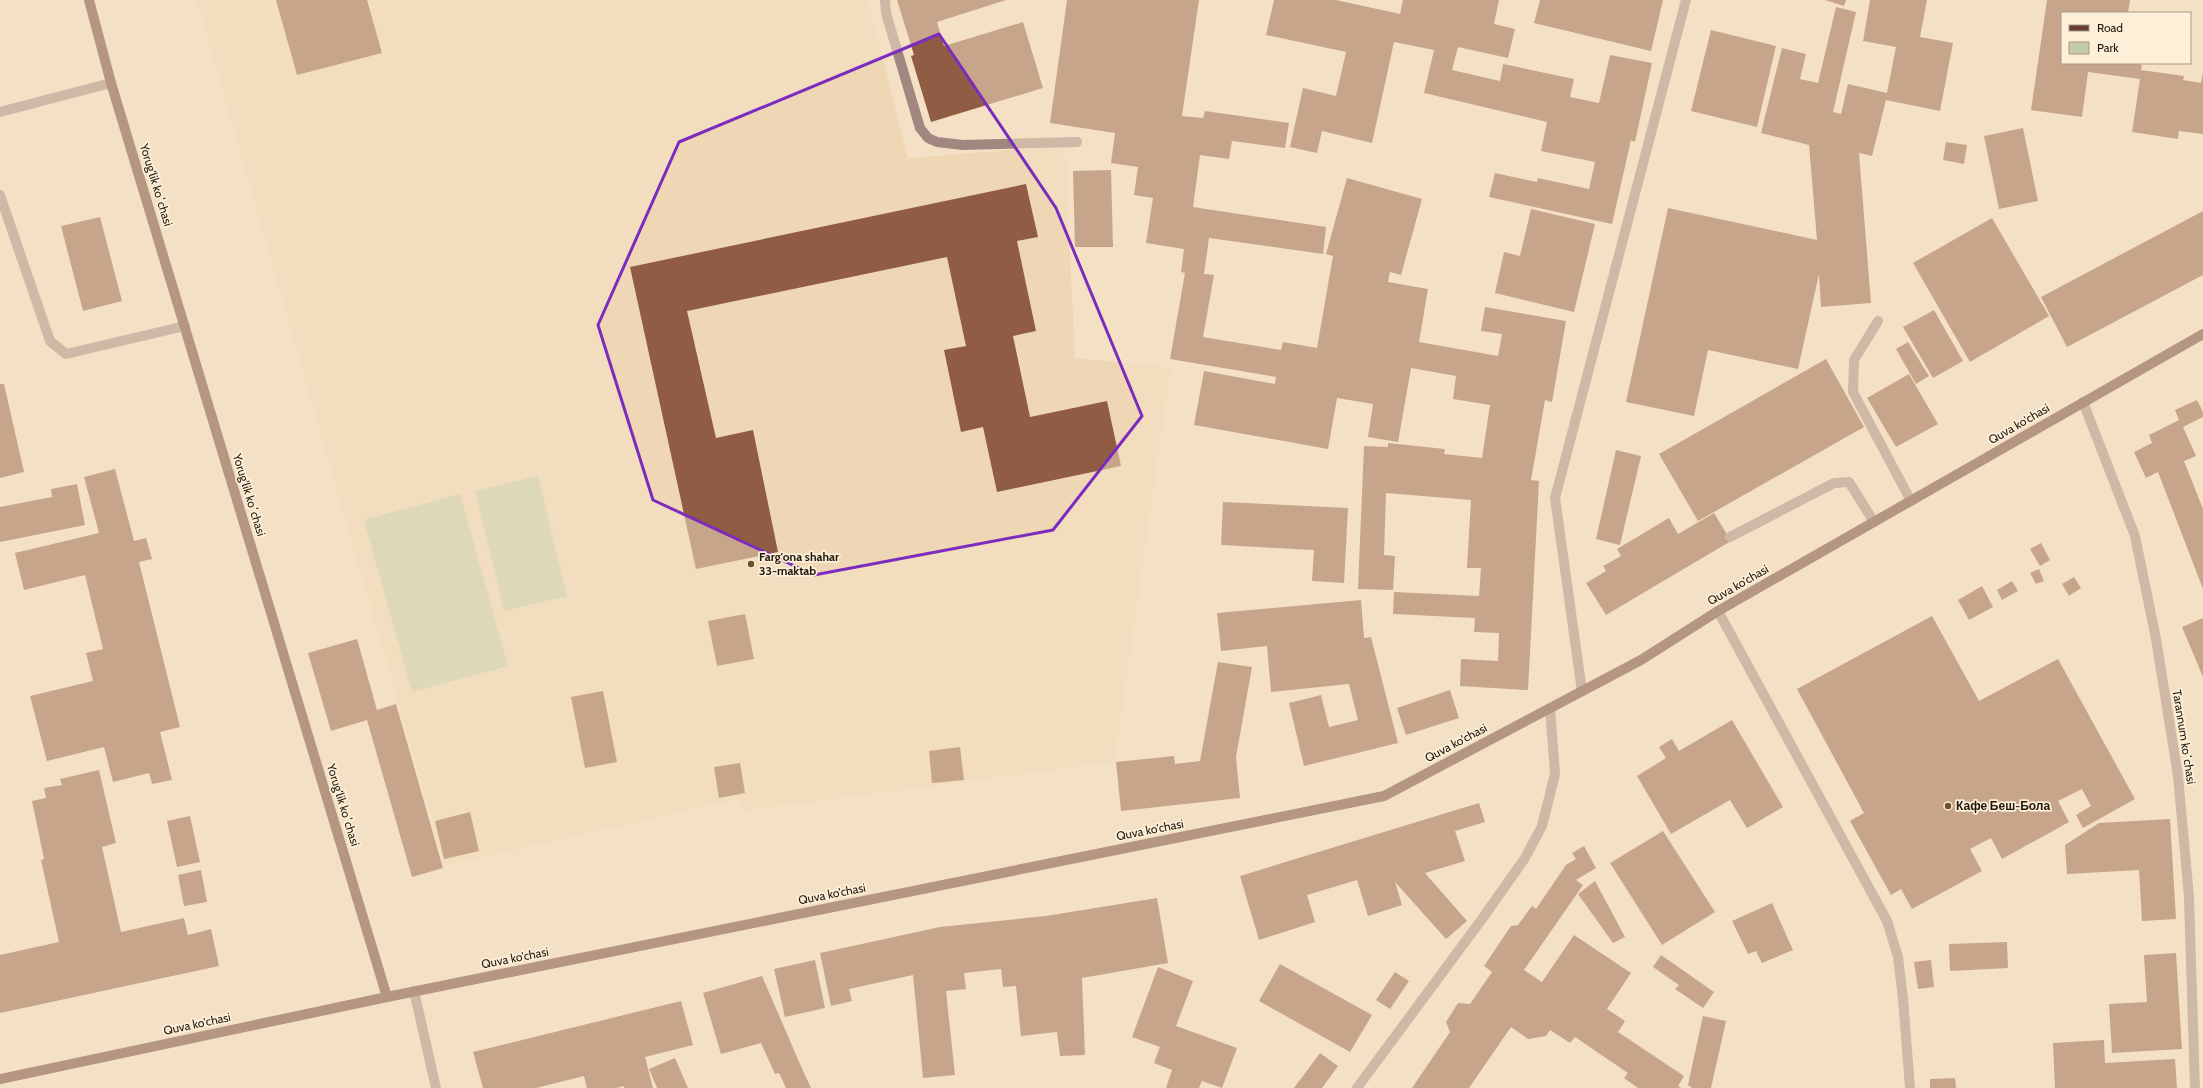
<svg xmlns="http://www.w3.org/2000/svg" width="2203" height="1088" font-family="Cabin,sans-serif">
<rect width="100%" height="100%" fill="#f4e1c5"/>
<path fill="#efd7b5" d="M196,0H868L908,158L1065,146L1075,358L1171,367L1115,762L743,811L738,799L445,866Z"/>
<g fill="#c2cda6">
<path d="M538,476L567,596L504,611L475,491Z"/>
<path d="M460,494L508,666L412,692L364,520Z"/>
</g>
<g fill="#905c44">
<path d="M276,0H367L382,53L297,75Z"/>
<path d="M897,0H1006L937,22L944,46L1023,22L1043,88L931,122L911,56L914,55Z"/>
<path d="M1067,0H1199L1182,116L1203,118L1205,111L1289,123L1285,148L1232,141L1229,159L1200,155L1193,207L1326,227L1323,254L1209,238L1204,274L1214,275L1203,337L1281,350L1283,342L1317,348L1333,256L1326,254L1347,178L1422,199L1401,275L1390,272L1388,282L1428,289L1419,342L1498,356L1502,334L1481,331L1485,307L1566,321L1552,402L1545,400L1531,480L1539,481L1528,690L1460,686L1461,659L1498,661L1499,633L1474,632L1475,618L1393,614L1394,592L1479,596L1481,568H1467L1471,500L1386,493L1384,555L1395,556L1393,590L1358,589L1364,446L1388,447V443L1445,449L1444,454L1482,458L1490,405L1453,399L1456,376L1411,368L1398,442L1368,437L1373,404L1337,398L1328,449L1194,425L1204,371L1275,384L1276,377L1170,359L1185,273L1181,272L1184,249L1146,243L1153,198L1134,195L1138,167L1111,163L1115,133L1050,123Z"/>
<path d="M1274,0H1336L1400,14L1403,0H1499L1494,24L1515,29L1508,58L1458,47L1452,70L1500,81L1503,64L1574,79L1570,97L1599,103L1610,55L1652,63L1635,142L1631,140L1612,224L1489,197L1495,173L1537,182L1538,178L1589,189L1595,162L1541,151L1547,122L1424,93L1434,50L1394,42L1372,143L1322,131L1317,153L1290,147L1303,88L1336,96L1346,52L1266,35Z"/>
<path d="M1540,0H1663L1651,51L1534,23Z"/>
<path d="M1825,0H1846L1844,6Z"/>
<path d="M1870,0H1927L1920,37L1953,43L1940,111L1886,100L1872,156L1859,153L1871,303L1821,307L1819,274L1798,369L1708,350L1694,416L1626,402L1668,208L1817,240L1809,145L1761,133L1782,48L1806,54L1800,79L1818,83L1836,7L1856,12L1833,112L1841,114L1848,84L1887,93L1896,47L1863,41Z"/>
<path d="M2047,0H2130L2128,13H2062V63H2131L2142,65L2141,70L2184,76L2183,80L2201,83L2203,72V134L2179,131L2178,139L2132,132L2140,79L2088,72L2082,117L2031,110Z"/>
<path d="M1711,30L1776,46L1757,127L1691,111Z"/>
<path d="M2023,128L2038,201L1999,209L1984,136Z"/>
<path d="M1946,142L1967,145L1964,164L1943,160Z"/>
<path d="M1111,170L1113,247H1075L1073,171Z"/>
<path d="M1026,184L1038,237L1017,241L1036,331L1013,336L1030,417L1107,401L1121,466L997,492L983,427L961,432L944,350L966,346L947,257L687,311L716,438L753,430L778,552L696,569L630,267Z"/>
<path d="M1531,209L1595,224L1574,312L1495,293L1504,252L1520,256Z"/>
<path d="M2203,211V275L2067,347L2041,297Z"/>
<path d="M100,217L122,301L83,311L61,226Z"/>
<path d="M1992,218L2049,316L1970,362L1913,263Z"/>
<path d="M1934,310L1963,361L1933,378L1903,327Z"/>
<path d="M1908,342L1929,376L1916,384L1896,349Z"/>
<path d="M1826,359L1864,427L1698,521L1659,454Z"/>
<path d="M1909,374L1938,424L1896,447L1867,398Z"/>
<path d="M0,384H4L24,472L0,478Z"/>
<path d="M2197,400L2203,412V417L2183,427L2196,456L2184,461L2203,509V589L2158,472L2146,478L2134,452L2152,443L2149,435L2179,420L2175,410Z"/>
<path d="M1616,450L1641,456L1620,545L1596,539Z"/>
<path d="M115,469L134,541L146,538L152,559L139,562L180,727L160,732L172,780L152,784L149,773L113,782L104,747L47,761L30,696L93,681L86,653L103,649L85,575L24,590L15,553L99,533L84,477Z"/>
<path d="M77,484L85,525L0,542V507L52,497L51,489Z"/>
<path d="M1223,502L1348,508L1344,583L1312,581L1314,550L1221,545Z"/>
<path d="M1714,513L1731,541L1606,615L1586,583L1606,571L1603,566L1621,556L1617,549L1669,518L1678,534Z"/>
<path d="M2041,543L2050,560L2040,566L2030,549Z"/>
<path d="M2039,569L2044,581L2036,584L2030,573Z"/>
<path d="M2074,577L2081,588L2069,596L2062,584Z"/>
<path d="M2012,581L2018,591L2002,600L1997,590Z"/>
<path d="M1982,586L1993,607L1969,620L1958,600Z"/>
<path d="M1361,600L1364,638L1371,637L1398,743L1304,766L1289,703L1321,695L1329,727L1358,720L1349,684L1271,692L1267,646L1221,651L1217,613Z"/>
<path d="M745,614L754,659L717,666L708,621Z"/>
<path d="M1932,616L1979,701L2058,659L2135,799L2083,828L2076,815L2091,806L2082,789L2058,801L2069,822L2002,859L1991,838L1970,849L1982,871L1912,909L1901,889L1891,895L1850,821L1864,813L1797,689Z"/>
<path d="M2203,618V677L2182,627Z"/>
<path d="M357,639L377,710L396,704L443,868L412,877L367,720L331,731L308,653Z"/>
<path d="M1218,662L1252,667L1236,757L1240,798L1121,811L1116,762L1174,756L1175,764L1200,761Z"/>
<path d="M1450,690L1459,718L1406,735L1397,708Z"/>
<path d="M603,691L617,762L585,768L571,697Z"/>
<path d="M1732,720L1783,807L1747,828L1730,800L1671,834L1637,776L1666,758L1659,747L1672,739L1679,751Z"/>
<path d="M960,747L964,780L932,783L929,751Z"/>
<path d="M740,763L745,793L719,798L714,767Z"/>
<path d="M99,770L116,843L102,847L121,932L184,918L188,935L211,929L219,966L0,1013V955L59,942L41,860L44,859L32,801L46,798L44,788L62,785L60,779Z"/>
<path d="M1479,803L1485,822L1455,831L1465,861L1425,873L1467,921L1446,939L1395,882L1402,905L1368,916L1357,880L1307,895L1315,922L1259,940L1240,876Z"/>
<path d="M470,812L479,851L444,859L435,821Z"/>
<path d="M190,816L200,862L177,867L167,821Z"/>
<path d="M2170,819L2176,919L2142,921L2139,870L2067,874L2065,845L2099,823Z"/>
<path d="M1663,831L1715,912L1662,945L1610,863Z"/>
<path d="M1584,846L1596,868L1576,880L1583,885L1524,970L1542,982L1574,935L1631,973L1607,1009L1625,1021L1618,1032L1684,1076L1678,1086L1681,1088H1638L1624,1078L1628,1073L1575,1037L1570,1043L1550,1030L1546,1036L1528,1039L1511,1027L1469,1088H1412L1450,1032L1446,1022L1458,1003L1470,1004L1492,972L1484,966L1511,926L1518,925L1532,906L1536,909L1566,865L1576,859L1572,853Z"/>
<path d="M201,870L207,902L184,906L178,875Z"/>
<path d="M1595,881L1625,937L1613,943L1578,894Z"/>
<path d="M1157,898L1168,963L1082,978L1085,1055L1060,1056L1057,1032L1021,1036L1016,986L1003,987L1001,969L964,973L966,989L946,991L955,1075L923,1078L913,975L849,989L852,1001L831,1006L820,953L940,927L1046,916Z"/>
<path d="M1772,903L1793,950L1762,963L1756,951L1748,954L1732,921Z"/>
<path d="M2007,942L2008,968L1950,971L1949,944Z"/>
<path d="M2176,953L2182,1049L2112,1053L2109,1004L2147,1002L2144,955Z"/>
<path d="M1661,955L1714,992L1703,1008L1675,989L1679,985L1653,967Z"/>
<path d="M815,960L825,1008L785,1017L774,969Z"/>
<path d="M1931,960L1934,987L1918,989L1914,962Z"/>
<path d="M1280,964L1372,1015L1350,1052L1259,1001Z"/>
<path d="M1158,967L1193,981L1176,1026L1237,1048L1222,1088L1202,1081L1199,1088H1166L1172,1070L1154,1063L1160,1047L1132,1037Z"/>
<path d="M1395,972L1409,981L1390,1009L1376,1000Z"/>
<path d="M762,976L800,1064L811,1088H786L779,1073L775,1074L761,1043L721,1054L703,993Z"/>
<path d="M681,1001L693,1045L645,1057L653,1088H624V1086L616,1088H587L584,1076L536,1088H483L473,1052Z"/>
<path d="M1703,1016L1726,1021L1711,1088H1692L1688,1085Z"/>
<path d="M2104,1040L2105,1063L2175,1059L2177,1088H2055L2053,1043Z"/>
<path d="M1320,1053L1338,1066L1322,1088H1294Z"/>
<path d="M675,1058L688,1088H657L649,1069Z"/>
<path d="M1955,1078L1956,1088H1930V1079Z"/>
</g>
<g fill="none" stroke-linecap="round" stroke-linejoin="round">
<g stroke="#a28781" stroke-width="10">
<path d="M885,0L886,13L920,128L928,138L937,142L963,145L1077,142"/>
<path d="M0,112L111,83"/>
<path d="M0,195L50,341L66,354L185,326"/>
<path d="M1878,321L1854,360L1853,392L1911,501"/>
<path d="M2083,402L2135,536L2156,639L2178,776L2189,897L2195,1088"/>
<path d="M1730,537L1834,483L1849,482L1874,522"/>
<path d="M1718,611L1887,921L1898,957L1903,999L1910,1088"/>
<path d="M1582,691L1555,498L1686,0"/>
<path d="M414,991L436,1088"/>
<path d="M1357,1088L1482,919L1525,858L1542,826L1555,774L1550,708"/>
</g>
<g stroke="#683b33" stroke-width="10">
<path d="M89,0L111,83L387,997"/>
<path d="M0,1079L387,997L1384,796L1641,660L1718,611L2203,334"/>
</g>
</g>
<path d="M0 0H2203V1088H0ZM939,34L1056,208L1142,416L1053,530L814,575L653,500L598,325L679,142Z" fill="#f4e1c5" fill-opacity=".55" fill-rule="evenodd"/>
<path fill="none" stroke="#7b2cbf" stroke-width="3" stroke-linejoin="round" d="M939,34L1056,208L1142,416L1053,530L814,575L653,500L598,325L679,142Z"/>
<g fill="#6d5124" stroke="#feefd8" stroke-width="1.5">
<circle cx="751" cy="564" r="4"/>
<circle cx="1948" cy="806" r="4"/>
</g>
<g text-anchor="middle" stroke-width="3.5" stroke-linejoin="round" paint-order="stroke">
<g font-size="12" fill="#1f180e" stroke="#feefd8">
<text transform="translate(156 185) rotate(73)" y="4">Yorug'lik koʻchasi</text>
<text transform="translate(2019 424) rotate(-30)" y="4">Quva ko'chasi</text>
<text transform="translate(249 495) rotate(73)" y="4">Yorug'lik koʻchasi</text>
<text transform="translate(1738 585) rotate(-30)" y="4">Quva ko'chasi</text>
<text transform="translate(2184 737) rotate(81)" y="4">Tarannum koʻchasi</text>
<text transform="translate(1456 743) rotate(-28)" y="4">Quva ko'chasi</text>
<text transform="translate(343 805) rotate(73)" y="4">Yorug'lik koʻchasi</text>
<text transform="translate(1150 830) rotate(-11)" y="4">Quva ko'chasi</text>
<text transform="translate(832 894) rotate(-11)" y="4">Quva ko'chasi</text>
<text transform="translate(515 958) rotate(-11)" y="4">Quva ko'chasi</text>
<text transform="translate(197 1024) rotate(-12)" y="4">Quva ko'chasi</text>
</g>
<g font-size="12" font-weight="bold" fill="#1f180e" stroke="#feefd8" text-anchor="start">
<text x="759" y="561">Farg'ona shahar<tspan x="759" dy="14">33-maktab</tspan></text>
<text x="1956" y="810">Кафе Беш-Бола</text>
</g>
</g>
<rect x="2061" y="12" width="130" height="52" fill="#feefd8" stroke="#a59987"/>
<rect x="2069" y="25" width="20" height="6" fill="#683b33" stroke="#a59987"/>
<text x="2097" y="32" font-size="12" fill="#1f180e">Road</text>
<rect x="2069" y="42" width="20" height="12" fill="#c2cda6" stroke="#a59987"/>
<text x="2097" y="52" font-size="12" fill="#1f180e">Park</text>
</svg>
